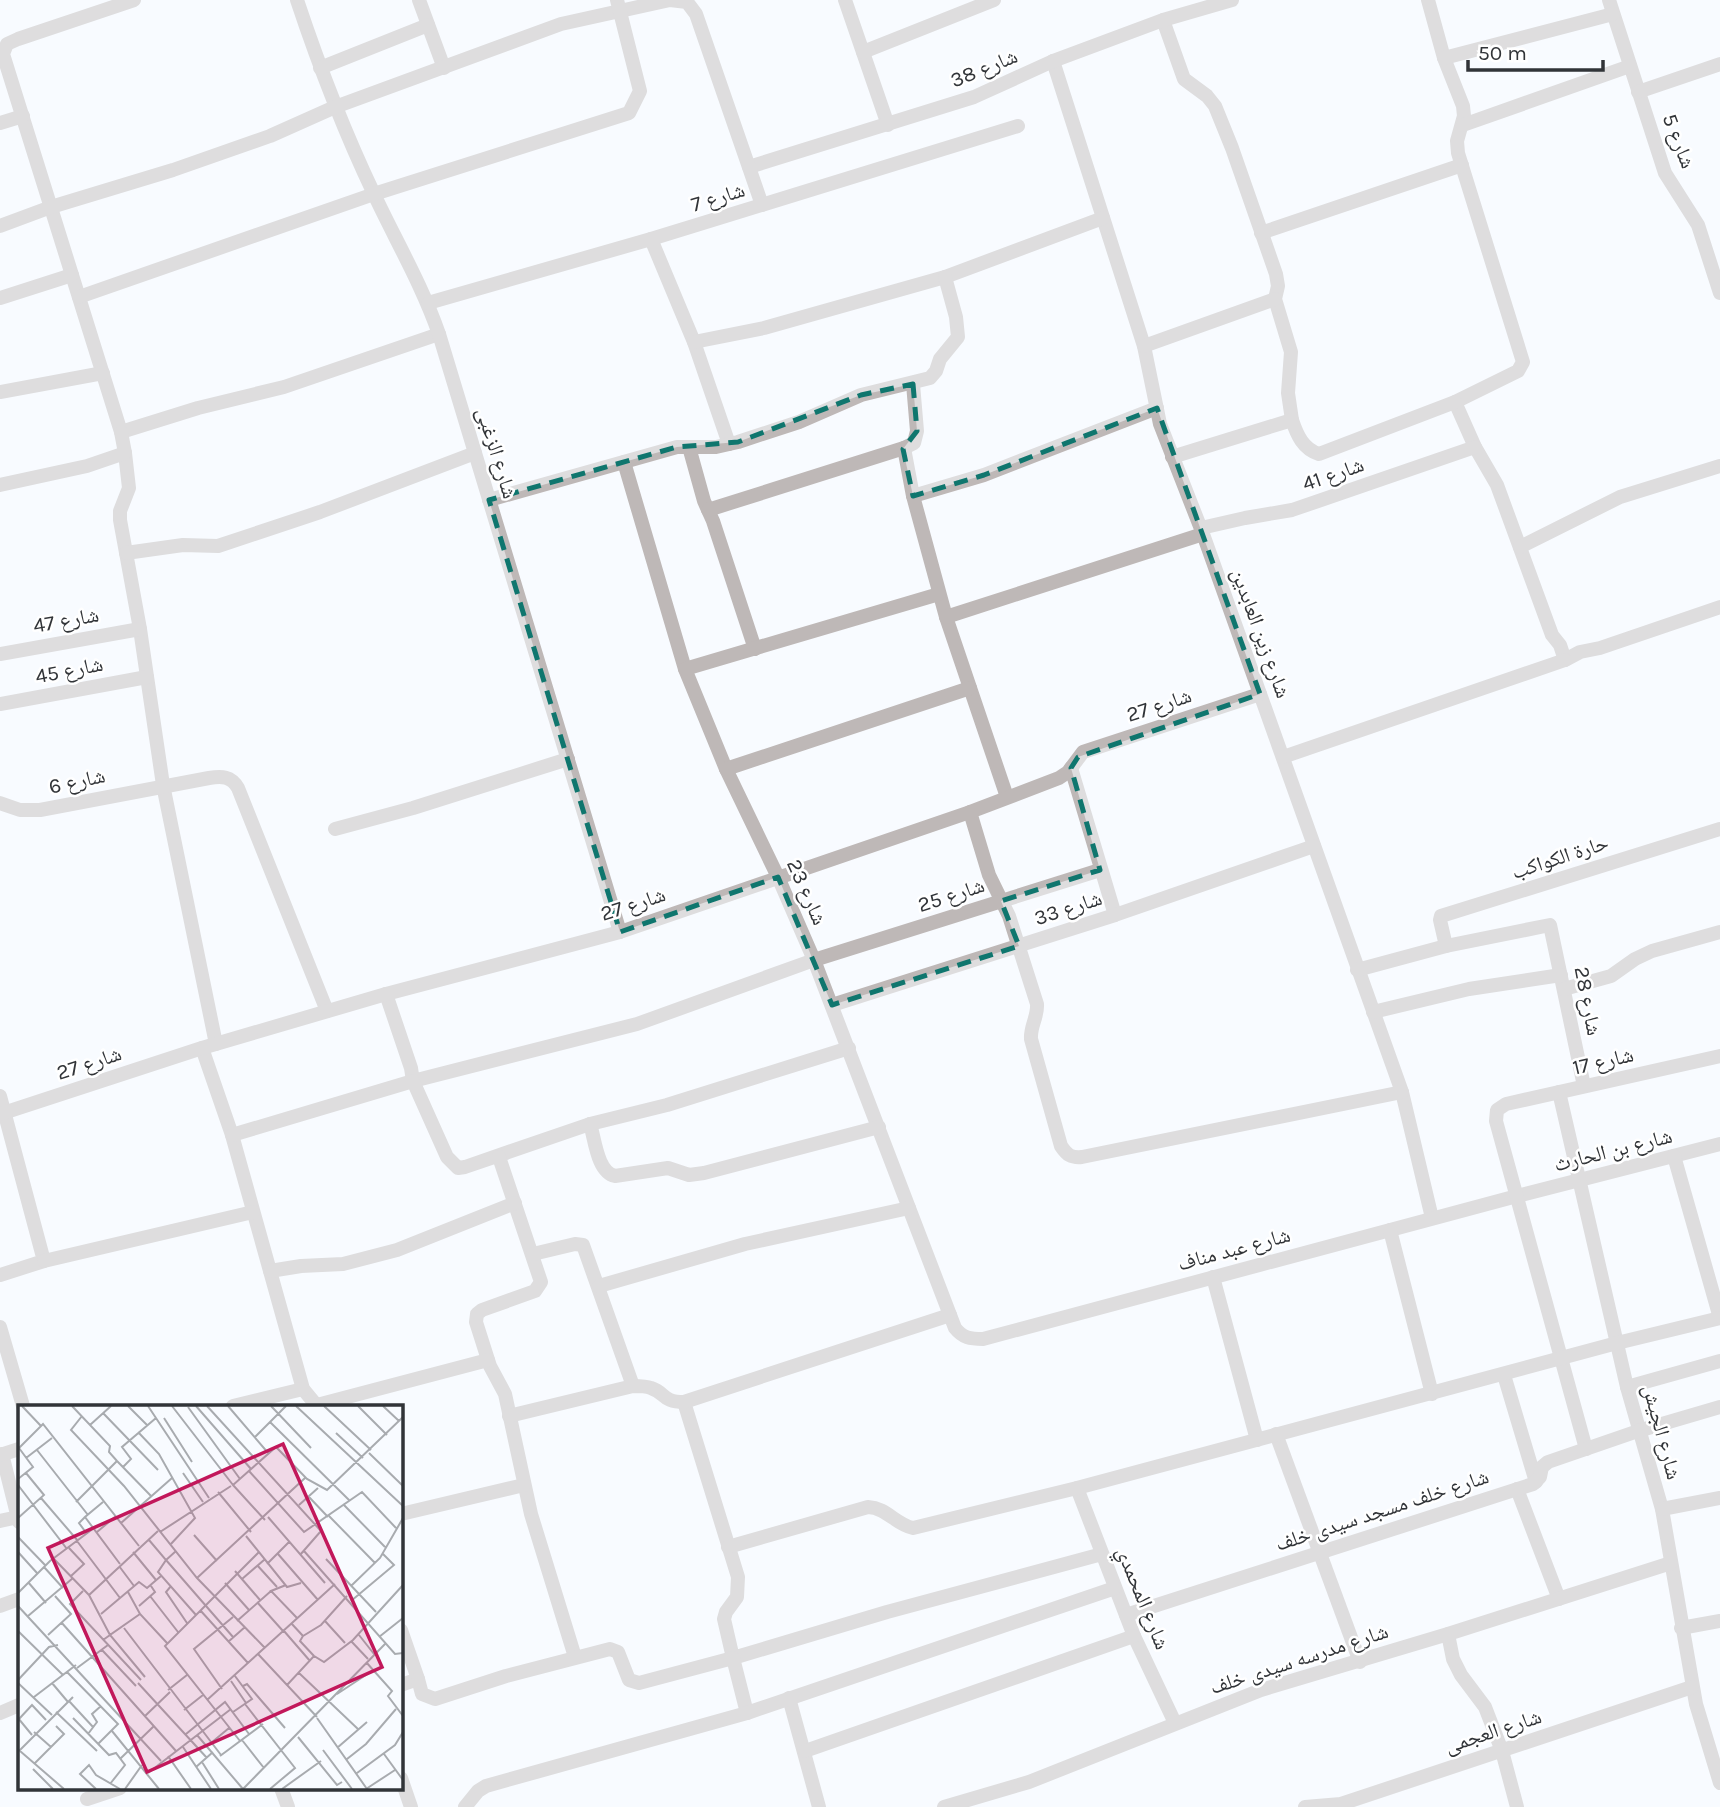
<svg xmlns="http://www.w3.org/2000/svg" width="1720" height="1807" font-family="Karla,'Noto Naskh Arabic',sans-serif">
<rect width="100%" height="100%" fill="#f8fbff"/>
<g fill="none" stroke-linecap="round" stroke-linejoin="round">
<g stroke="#beb8b7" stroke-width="14">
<path d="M134,0L18,39L7,44L3,54L121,432L198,408L284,387L439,334"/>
<path d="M297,0C319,66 344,131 374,194C396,241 422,285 439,334L620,932"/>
<path d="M419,0L444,68"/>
<path d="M845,0L888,125"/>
<path d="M1428,0L1444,58L1463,106L1464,116L1457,141L1458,153L1523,362L1518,371L1455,402L1475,447L1497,485L1552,635L1560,645L1565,660L1580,652L1600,648L1720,607"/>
<path d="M1609,0L1665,173L1698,225L1720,293"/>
<path d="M1163,20L1184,79L1207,96L1215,106L1232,148L1276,274L1278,286L1275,299L1291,352L1288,393L1292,420"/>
<path d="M863,52L994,0"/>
<path d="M1444,58L1613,14"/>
<path d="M1053,61L1144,346L1160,424L1203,534L1402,1092L1432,1218"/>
<path d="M320,68L428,25"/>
<path d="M1638,92L1720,64"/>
<path d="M0,123L23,116"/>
<path d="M1463,125L1630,66"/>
<path d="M749,167L974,97L1053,61L1163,20L1232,0"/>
<path d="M0,226L51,207L173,170L270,136L335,107L561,24L670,0L687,2L696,14L762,205"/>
<path d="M1261,233L1462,165"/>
<path d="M651,239L694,342L729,444"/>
<path d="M79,297L374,194L629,113L640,91L617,0"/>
<path d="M0,298L72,275"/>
<path d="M428,303L651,239L1018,126"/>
<path d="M694,342L764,328L945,277L1103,218"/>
<path d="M1144,346L1275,299"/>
<path d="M913,384L917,431L914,443L904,448L913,496L984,475L1157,408"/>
<path d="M0,392L103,373"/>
<path d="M689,447L704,501L713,521L755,649"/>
<path d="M125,453L129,488L120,511V520L140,629L163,785L216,1044"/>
<path d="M1172,457L1292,420C1297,435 1303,449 1319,454L1455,402"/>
<path d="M624,462L685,669L726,769L778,877L814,960L955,1328C963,1338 970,1339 983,1339L1517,1196L1720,1144"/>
<path d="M0,485L87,466L125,453L121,432"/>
<path d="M913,496L946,617L1007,797"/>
<path d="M489,500L677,447H716L738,442L799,422L861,395L930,378L936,371L940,359L958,337L956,317L945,277"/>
<path d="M708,510L904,448"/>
<path d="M1201,528L1245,518L1292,510L1475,447"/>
<path d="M1520,547L1620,497L1720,466"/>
<path d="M126,553L183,545L218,546L320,512L475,453"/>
<path d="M946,617L1203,534"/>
<path d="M0,654L140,629"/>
<path d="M685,669L939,594"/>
<path d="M0,704L147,677"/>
<path d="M1283,757L1565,660"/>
<path d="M1071,768L1115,915"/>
<path d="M726,769L970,688"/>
<path d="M0,803L20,810H40L209,778C222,776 231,776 238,788L327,1011"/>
<path d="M970,812L989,875L1009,916L1037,1004C1038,1017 1030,1026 1031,1039L1061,1146C1067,1155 1071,1158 1082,1157L1402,1092"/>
<path d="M335,829L413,808L568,759"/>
<path d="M1446,946L1440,920L1441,916L1720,829"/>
<path d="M1357,970L1446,946L1550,925L1584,1086"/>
<path d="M1564,989L1611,976L1635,959L1652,951L1720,932"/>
<path d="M386,994L411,1068L413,1081L637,1024L814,960L1100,870"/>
<path d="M832,1005L1115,915L1314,846"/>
<path d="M1373,1012L1469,989L1561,975"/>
<path d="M202,1048L232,1135L303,1389L317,1406"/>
<path d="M1559,1092L1627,1387L1662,1509L1696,1704L1720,1783"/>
<path d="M0,1096L44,1261L0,1275"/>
<path d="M0,1114L202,1048L386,994L620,932L970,812L1059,778L1068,772L1083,752L1260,694"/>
<path d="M590,1124C595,1139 597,1172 615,1176L668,1168L689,1175L704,1173L879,1127"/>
<path d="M232,1135L413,1081L447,1157L458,1168L465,1167L590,1124L667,1105L849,1048"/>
<path d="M1674,1156L1720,1318"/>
<path d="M499,1157L541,1282L535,1291L482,1310L477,1314L476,1322L490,1366L505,1394L531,1514L575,1657"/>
<path d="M1390,1230L1432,1394"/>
<path d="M533,1254L575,1244L583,1245L633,1386"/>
<path d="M44,1261L253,1212"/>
<path d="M270,1271L301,1266L343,1264L397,1250L515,1203"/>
<path d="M1213,1277L1257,1440"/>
<path d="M599,1286L745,1244L909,1208"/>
<path d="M0,1327L23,1406"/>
<path d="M1504,1375L1536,1482"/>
<path d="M1627,1387L1720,1361"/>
<path d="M684,1402L738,1577L737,1597L726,1612L724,1619L733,1658L887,1612L1102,1554"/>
<path d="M317,1405L488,1360"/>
<path d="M233,1406L303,1389"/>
<path d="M509,1416L633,1386C639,1386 646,1386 651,1388C666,1393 662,1402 684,1402L950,1315"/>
<path d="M1276,1434L1360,1662"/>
<path d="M1586,1449L1496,1121L1497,1110L1506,1104L1720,1056"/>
<path d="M2,1454L19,1522"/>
<path d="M0,1455L19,1449"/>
<path d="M1077,1488L1134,1636L1175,1723"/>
<path d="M1517,1489L1559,1599"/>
<path d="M1662,1509L1720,1498"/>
<path d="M401,1514L524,1485"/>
<path d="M0,1521L18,1517"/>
<path d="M728,1547L868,1507C887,1508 895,1524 913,1528L1077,1488L1617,1343L1720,1318"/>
<path d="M0,1606L19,1599"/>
<path d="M1126,1615L1533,1484L1540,1477L1542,1467L1548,1462L1638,1431L1720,1407"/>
<path d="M1681,1628L1720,1621"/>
<path d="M401,1630L418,1679L401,1685"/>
<path d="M1448,1634L1453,1659L1461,1675L1485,1707L1502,1751L1517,1807"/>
<path d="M418,1679L422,1694L435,1699L506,1676L610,1649L618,1652L629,1680L639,1683L733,1658L747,1713"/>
<path d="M789,1698L819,1807"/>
<path d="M0,1713L19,1705"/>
<path d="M805,1751L1134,1636"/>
<path d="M401,1778L411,1807"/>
<path d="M281,1788L288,1807"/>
<path d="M87,1799L120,1788"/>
<path d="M465,1807L478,1791L486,1786L747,1713L1115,1588"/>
<path d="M944,1807L1029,1782L1261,1690L1448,1634L1671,1563"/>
<path d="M1305,1807L1341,1804L1692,1687"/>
</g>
</g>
<path d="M0 0H1720V1807H0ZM913,384L917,431L903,449L913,496L984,475L1157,408L1260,694L1078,757L1071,768L1100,870L1001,901L1019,946L832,1005L778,877L620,932L489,500L677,447L738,442L861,395Z" fill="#f8fbff" fill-opacity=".55" fill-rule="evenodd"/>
<path fill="none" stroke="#0f766e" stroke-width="5" stroke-dasharray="14 9" stroke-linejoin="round" d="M913,384L917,431L903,449L913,496L984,475L1157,408L1260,694L1078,757L1071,768L1100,870L1001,901L1019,946L832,1005L778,877L620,932L489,500L677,447L738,442L861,395Z"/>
<g text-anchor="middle" stroke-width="5" stroke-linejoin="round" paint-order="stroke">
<g font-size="21" fill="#313438" stroke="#fff">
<text transform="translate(984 68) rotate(-22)" y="7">شارع 38</text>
<text transform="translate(1679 141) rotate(69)" y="7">شارع 5</text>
<text transform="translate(718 197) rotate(-17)" y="7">شارع 7</text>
<text transform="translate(497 453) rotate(73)" y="7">شارع الزغبى</text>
<text transform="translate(1333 474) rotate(-19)" y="7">شارع 41</text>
<text transform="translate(66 620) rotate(-10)" y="7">شارع 47</text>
<text transform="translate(1261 633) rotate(70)" y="7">شارع زين العابدين</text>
<text transform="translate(69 670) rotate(-11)" y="7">شارع 45</text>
<text transform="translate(1159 705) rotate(-18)" y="7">شارع 27</text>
<text transform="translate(77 781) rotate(-12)" y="7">شارع 6</text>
<text transform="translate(1560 857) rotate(-18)" y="7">حارة الكواكب</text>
<text transform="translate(807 892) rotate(66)" y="7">شارع 23</text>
<text transform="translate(951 895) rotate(-18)" y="7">شارع 25</text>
<text transform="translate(633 904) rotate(-18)" y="7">شارع 27</text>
<text transform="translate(1068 908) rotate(-18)" y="7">شارع 33</text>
<text transform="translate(1588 1001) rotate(79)" y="7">شارع 28</text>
<text transform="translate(1603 1061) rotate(-13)" y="7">شارع 17</text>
<text transform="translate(89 1063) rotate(-18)" y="7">شارع 27</text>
<text transform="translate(1613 1150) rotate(-14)" y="7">شارع بن الحارث</text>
<text transform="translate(1234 1249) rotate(-15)" y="7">شارع عبد مناف</text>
<text transform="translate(1662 1432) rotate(75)" y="7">شارع الجيش</text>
<text transform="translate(1382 1510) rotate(-18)" y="7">شارع خلف مسجد سيدى خلف</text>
<text transform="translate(1143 1598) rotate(68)" y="7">شارع المحمدي</text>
<text transform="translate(1299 1659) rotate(-18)" y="7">شارع مدرسه سيدى خلف</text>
<text transform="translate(1493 1731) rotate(-18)" y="7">شارع العجمى</text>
</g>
</g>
<g transform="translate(18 1405)">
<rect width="385" height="385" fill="#f8fbff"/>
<path fill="none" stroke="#a8abaf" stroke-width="2" d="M4,1L23,21M54,1L92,41L91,47L99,56M110,1L129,20M130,1L191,93M154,1L215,80M178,1L233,64M189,1L303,126L282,150M210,1L251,49M253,1L293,43M278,1L385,101M306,1L353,45M340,1L369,30M365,1L381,16M170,2L222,74M85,8L140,65M64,11L53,25L106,81L179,173L247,243M146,13L174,57M252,17L331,95M72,20L93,1M120,27L141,49L177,113L152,140M318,28L345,53M237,32L268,1M0,44L25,19L103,118L154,73M19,45L70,110M351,48L385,81M8,53L34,33M105,62L113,54L104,42L138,13M231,66L286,127L344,87L378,123M165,68L185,97M0,74L15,62L1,43M0,80L49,144M200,87L233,127M291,92L310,112M23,93L60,136M58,97L99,56L134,92M85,97L67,112L102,159M325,99L367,142M281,100L300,83M311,111L357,158M67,112L61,118L69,129M250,112L307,178M0,113L26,90L8,68M247,115L215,80L258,42L289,74L309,85L385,12M103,118L121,141M79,127L98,111M142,127L213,81M176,130L199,156M228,131L269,182L283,178M0,132L27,160M131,135L148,155L140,167L178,210M59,136L102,193M51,143L66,159L53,171M158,146L148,155L215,232M286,146L377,249L385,248M0,147L19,168M115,147L138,175M260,149L300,195M36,154L71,190L140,126M308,154L358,207M249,159L271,137M239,160L259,182M101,161L116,181M26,162L45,183M217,166L242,195M179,173L287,73M224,174L246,155M10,177L28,198M207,178L231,205M268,180L253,186L279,213M153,181L148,187L169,218M333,181L362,153L385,113M65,186L52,199L123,275M110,187L122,209L149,238M0,188L32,156L76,123M71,190L92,230L85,235M132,191L160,227M333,196L376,160L364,148M239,197L265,226M0,201L143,356M121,201L137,187L133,181M182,205L230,258M83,209L121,177L129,183L143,171M122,209L92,230L127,272M10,211L55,173M219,216L253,186M307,216L327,238M43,217L158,346M273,218L285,231L282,236L296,251M106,223L203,350M0,226L45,270M266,226L292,256M30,230L53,209L37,191M341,230L356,249M285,231L303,220L329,191M361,232L385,213M333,236L350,254M210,237L227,222M84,245L118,281M240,249L269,280M348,257L374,286L370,291L385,311M59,263L90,240M49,267L100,319L80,339M281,268L341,325M0,275L31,242L40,240M213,276L228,298M0,278L34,310M34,278L50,297M120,278L189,353M225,281L229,279L267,323M204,284L176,244L215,212M150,285L169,270M319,289L354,266M16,292L58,260M189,295L317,179M51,296L75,322M227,299L277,363L252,384M166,305L185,290M38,307L79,346M215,307L234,294L217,271M127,311L152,287M299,312L269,280L296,251L306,257L335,235L385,180M0,313L14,330M55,313L91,350L98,348L107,360L92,379M299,313L349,384M1,314L14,300L28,315M94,326L141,384M16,327L33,342M70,329L79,317L74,309L83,301M168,329L207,297L231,329M179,330L225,384M280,332L319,380L324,377M224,335L246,363M222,336L147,241L241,147M193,338L211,323M165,342L193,384M319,343L349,317M305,345L334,384M1,346L55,292M2,346L46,384M366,349L385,375M150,351L173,384M202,351L245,319M103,353L136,321M329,354L348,339L378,304M184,357L201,384M16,359L46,329L38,321M178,362L195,347M15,364L35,384M130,368L213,304M339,368L377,340L385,327M78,384L62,369L71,360L78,370L102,384M107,384L124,360M225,384L367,239M264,384L303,356M348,384L377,365"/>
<path fill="#c2185b" fill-opacity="0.15" stroke="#c2185b" stroke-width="3.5" d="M265,39L364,262L129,367L30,143Z"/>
<rect width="385" height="385" fill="none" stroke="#313438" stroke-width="3.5"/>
</g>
<path d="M1468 60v10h135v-10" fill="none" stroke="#313438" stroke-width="3.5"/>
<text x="1478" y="60" font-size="21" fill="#313438" stroke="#ffffff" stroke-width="5" paint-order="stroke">50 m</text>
</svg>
